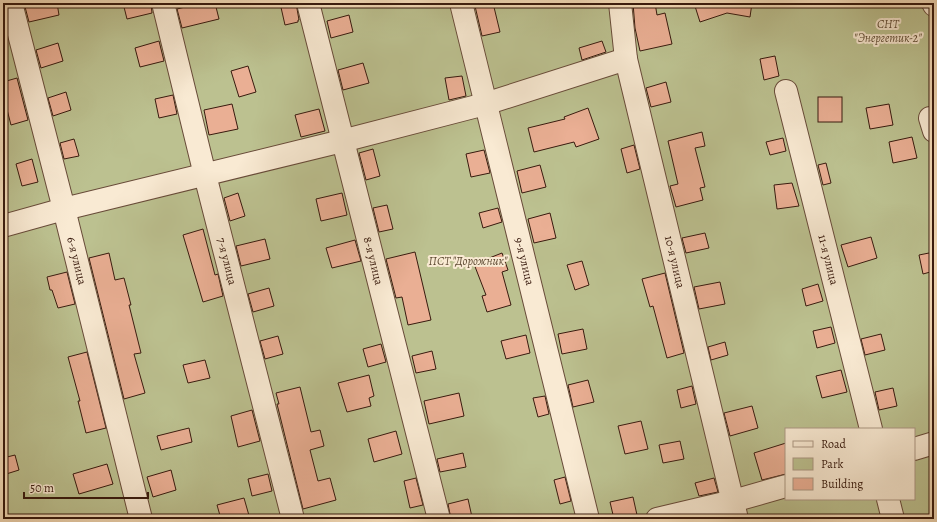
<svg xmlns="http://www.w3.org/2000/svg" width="937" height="522" font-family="Alegreya,serif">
<rect width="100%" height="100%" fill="#f6debb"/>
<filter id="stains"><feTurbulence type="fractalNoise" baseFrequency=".005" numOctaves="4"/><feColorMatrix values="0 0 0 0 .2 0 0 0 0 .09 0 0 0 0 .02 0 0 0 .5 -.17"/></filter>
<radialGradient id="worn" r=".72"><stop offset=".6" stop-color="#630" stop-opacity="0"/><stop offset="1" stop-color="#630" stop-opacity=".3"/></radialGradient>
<path fill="#bcc190" stroke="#7a6e4f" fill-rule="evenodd" d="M3,3H934V519H3ZM786,429H914V499H786Z"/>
<g fill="#eaaf94" stroke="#381a0e">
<path d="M24,3H57L59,15L29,22Z"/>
<path d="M123,3H151L152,13L127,19Z"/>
<path d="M201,3H215L219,19L182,28L177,9Z"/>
<path d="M280,3H296L299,20H298V22L285,25Z"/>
<path d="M490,3H493L500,32L482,36L475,6Z"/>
<path d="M633,3H655L657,15L665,13L672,44L640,51L635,28Z"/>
<path d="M694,3H752L750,17L727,13L700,22Z"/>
<path d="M349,15L353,32L331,38L327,21Z"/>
<path d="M159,41L164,61L140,67L135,48Z"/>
<path d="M602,41L606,52L582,60L579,48Z"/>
<path d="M58,43L63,61L41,68L36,50Z"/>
<path d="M775,56L779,76L764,80L760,59Z"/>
<path d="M363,63L369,83L343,90L338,70Z"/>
<path d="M248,66L256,92L239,97L231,71Z"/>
<path d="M462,76L466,96L449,100L445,78Z"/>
<path d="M17,78L28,120L11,125L3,94V82Z"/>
<path d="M666,82L671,102L651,107L646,88Z"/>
<path d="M66,92L71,110L53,116L48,98Z"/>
<path d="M173,95L177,114L159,118L155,99Z"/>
<rect x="818" y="97" width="24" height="25"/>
<path d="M232,104L238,129L209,135L204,110Z"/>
<path d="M889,104L893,125L870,129L866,108Z"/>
<path d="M588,108L599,139L576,147L574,142L534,152L528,128L565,119L564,117Z"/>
<path d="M319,109L325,131L301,137L295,115Z"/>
<path d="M702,132L705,146L695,148L705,187L700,188L703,200L676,207L670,186L678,184L668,141Z"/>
<path d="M912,137L917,158L893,163L889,142Z"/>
<path d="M783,138L786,151L770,155L766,142Z"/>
<path d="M74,139L79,156L64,159L60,143Z"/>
<path d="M634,145L640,169L627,173L621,149Z"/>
<path d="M373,149L380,176L366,180L359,153Z"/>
<path d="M484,150L490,173L471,177L466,154Z"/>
<path d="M32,159L38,182L22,186L16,164Z"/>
<path d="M826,163L831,183L823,185L818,165Z"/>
<path d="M540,165L546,187L522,193L517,171Z"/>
<path d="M792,183L799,206L777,209L774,185Z"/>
<path d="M238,193L245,216L230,221L224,198Z"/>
<path d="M342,193L347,215L321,221L316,199Z"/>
<path d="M387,205L393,229L379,232L373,208Z"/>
<path d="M498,208L502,222L483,228L479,213Z"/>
<path d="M550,213L556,238L534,243L528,219Z"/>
<path d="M203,229L215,275L218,274L223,296L203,302L183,235Z"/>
<path d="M705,233L709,248L686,253L682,238Z"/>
<path d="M871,237L877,258L848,267L841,245Z"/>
<path d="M265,239L270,259L241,266L236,246Z"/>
<path d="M355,240L361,261L332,268L326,248Z"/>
<path d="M415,252L431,320L408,325L402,297L396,298L386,259Z"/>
<path d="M934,252V271L923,274L919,255Z"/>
<path d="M109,253L115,280L124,278L131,305H129L141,353L134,354L145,393L124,399L89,258Z"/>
<path d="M502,253L508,270L502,272L511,305L487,312L482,296L486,295L474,264Z"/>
<path d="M582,261L589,285L575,290L567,265Z"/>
<path d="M67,272L75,304L58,308L52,290H50L47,277Z"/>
<path d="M665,273L684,353L667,358L653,306L650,307L642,279Z"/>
<path d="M720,282L725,304L699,309L694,287Z"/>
<path d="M818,284L823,301L806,306L802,289Z"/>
<path d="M269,288L274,306L253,312L248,294Z"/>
<path d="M831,327L835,343L817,348L813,331Z"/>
<path d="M583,329L587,349L562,354L558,334Z"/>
<path d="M881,334L885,350L865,355L861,339Z"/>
<path d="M526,335L530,353L506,359L501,341Z"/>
<path d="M278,336L283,354L265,359L260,341Z"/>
<path d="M725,342L728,355L711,360L708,347Z"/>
<path d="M381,344L386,362L368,367L363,349Z"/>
<path d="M432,351L436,369L416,373L412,356Z"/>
<path d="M87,352L106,428L86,433L78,401H80L68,357Z"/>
<path d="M205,360L210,378L188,383L183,365Z"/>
<path d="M841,370L847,392L822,398L816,376Z"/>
<path d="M369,375L374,396L369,398L371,406L347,412L338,383Z"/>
<path d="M588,380L594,402L573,407L568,385Z"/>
<path d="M692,386L696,404L681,408L677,390Z"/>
<path d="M300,387L311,432L320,430L324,446L310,450L318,481L330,478L336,500L303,509L277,404H279L276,393Z"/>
<path d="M893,388L897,406L879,410L875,392Z"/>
<path d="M459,393L464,416L429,424L424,401Z"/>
<path d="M545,396L549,414L538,417L533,398Z"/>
<path d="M752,406L758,428L730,436L724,413Z"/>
<path d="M252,410L260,441L238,447L231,416Z"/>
<path d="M641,421L648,449L625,454L618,426Z"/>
<path d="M189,428L192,442L161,450L157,436Z"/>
<path d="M396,431L402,454L374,462L368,439Z"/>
<path d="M680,441L684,459L663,463L659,445Z"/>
<path d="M786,443V474L762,480L754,453Z"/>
<path d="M463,453L466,467L440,472L437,459Z"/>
<path d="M15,455L19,470L3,475V458Z"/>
<path d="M107,464L113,484L79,494L73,474Z"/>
<path d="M171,470L176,490L153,497L147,477Z"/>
<path d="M268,474L272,491L252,496L248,479Z"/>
<path d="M565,477L571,501L560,504L554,480Z"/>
<path d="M416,478L423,505L410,508L404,481Z"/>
<path d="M714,478L718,492L699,496L695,483Z"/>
<path d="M633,497L637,515L622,519H614L610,502Z"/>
<path d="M244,498L250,519H221L217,505Z"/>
<path d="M468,499L472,517L464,519H451L448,504Z"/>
</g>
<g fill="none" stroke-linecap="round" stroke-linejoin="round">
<g stroke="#684b39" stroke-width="24">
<g id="minor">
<path id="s1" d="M11,3L64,209L141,519"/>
<path id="s2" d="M163,3L205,175L293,519"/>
<path id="s3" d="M308,3L439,519"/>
<path id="s4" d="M461,3L588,519"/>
<path id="s5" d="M620,3L626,59L737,519"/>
<path d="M933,3L934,5"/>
<path id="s6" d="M786,91L871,429"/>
<path d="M930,118L934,131"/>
<path d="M3,226L64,209L342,141L485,104L626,59"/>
<path d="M914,449L934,443"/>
<path d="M888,499L893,519"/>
<path d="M657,519L733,501L786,486"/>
</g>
</g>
<use href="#minor" stroke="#f9ead3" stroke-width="22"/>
</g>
<g text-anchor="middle" stroke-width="4" stroke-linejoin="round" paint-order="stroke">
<g font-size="12" font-style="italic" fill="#604c35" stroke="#f9ead3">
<text x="888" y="28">СHТ<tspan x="888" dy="14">"Энергетик-2"</tspan></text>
<text x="468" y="265">ПСТ "Дорожник"</text>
</g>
<g font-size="12" fill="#381a0e" stroke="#f9ead3">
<text dy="4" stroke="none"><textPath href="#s6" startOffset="174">11-я улица</textPath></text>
<text dy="4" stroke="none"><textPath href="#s1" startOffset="266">6-я улица</textPath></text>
<text dy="4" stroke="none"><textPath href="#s2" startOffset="266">7-я улица</textPath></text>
<text dy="4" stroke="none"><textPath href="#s3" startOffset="266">8-я улица</textPath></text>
<text dy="4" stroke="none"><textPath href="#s4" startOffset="266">9-я улица</textPath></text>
<text dy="4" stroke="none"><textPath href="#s5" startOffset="265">10-я улица</textPath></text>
</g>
</g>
<rect width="937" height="522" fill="none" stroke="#f6debb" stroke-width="16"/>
<rect x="4" y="4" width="929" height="514" fill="none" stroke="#381a0e" stroke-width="2"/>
<rect x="8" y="8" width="921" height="506" fill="none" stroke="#381a0e"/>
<rect x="785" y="428" width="130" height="72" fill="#f9ead3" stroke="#ac9784"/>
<rect x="793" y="441" width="20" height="6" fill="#f9ead3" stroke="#ac9784"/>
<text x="821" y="448" font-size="12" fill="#381a0e">Road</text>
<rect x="793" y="458" width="20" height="12" fill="#bcc190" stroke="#ac9784"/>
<text x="821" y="468" font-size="12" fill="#381a0e">Park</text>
<rect x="793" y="478" width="20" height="12" fill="#eaaf94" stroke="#ac9784"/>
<text x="821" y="488" font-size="12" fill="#381a0e">Building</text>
<path d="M24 492v6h124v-6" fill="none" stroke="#381a0e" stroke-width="2"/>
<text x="30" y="492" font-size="12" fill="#381a0e" stroke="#f9ead3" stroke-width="3" paint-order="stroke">50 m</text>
<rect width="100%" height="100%" filter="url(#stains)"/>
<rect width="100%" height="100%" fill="url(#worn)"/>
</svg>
